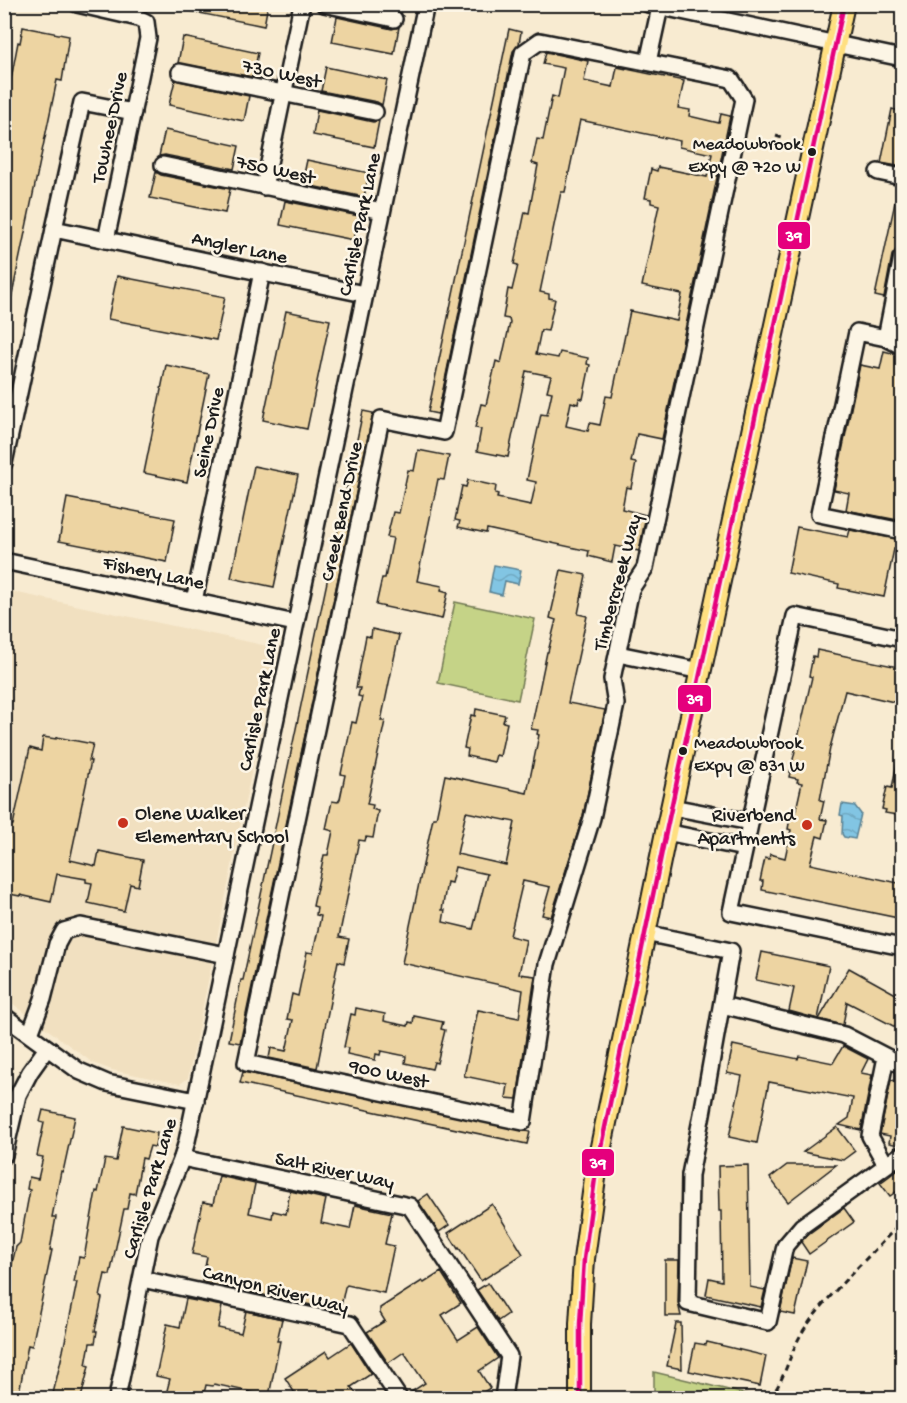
<svg xmlns="http://www.w3.org/2000/svg" width="907" height="1403" font-family="'Gochi Hand',sans-serif">
<defs>
<pattern id="water-waves" width="16" height="10" patternUnits="userSpaceOnUse" patternTransform="scale(1.5)"><rect width="16" height="10" fill="#82c5e3"/><path d="M0 5q4-4 8 0t8 0" fill="none" stroke="#70a9c2"/></pattern>
</defs>
<rect width="100%" height="100%" fill="#f8ebd1"/>
<filter id="ink" filterUnits="userSpaceOnUse"><feTurbulence type="fractalNoise" baseFrequency=".0167" numOctaves="2"/><feDisplacementMap in="SourceGraphic" scale="12" xChannelSelector="R" yChannelSelector="G"/><feConvolveMatrix kernelMatrix="1 2 1 2 8 2 1 2 1" color-interpolation-filters="sRGB"/></filter>
<g filter="url(#ink)">
<path fill="#f1e0c0" d="M4,590L277,648L188,1078L180,1084L112,1070L93,1063L5,998Z"/>
<g fill="#c5d387" stroke="#707852" stroke-width="1.5">
<path d="M455,602L535,619L518,700L438,683Z"/>
<path d="M654,1372L762,1398H654Z"/>
</g>
<g fill="url(#water-waves)" stroke="#598193" stroke-width="1.5">
<path d="M494,565L521,570L518,584L505,581L502,595L489,592Z"/>
<path d="M842,804L855,806L861,814L855,839L844,837L842,834L843,816L840,815Z"/>
</g>
<g fill="#edd4a2" stroke="#1c1c1c" stroke-width="1.5" fill-rule="evenodd">
<path d="M184,4H268L264,26L184,10Z"/>
<path d="M337,17L392,29L399,27L394,54L332,42Z"/>
<path d="M23,27L69,36L62,81L57,80L10,304L4,303V116L18,42L20,43Z"/>
<path d="M509,29L521,32L519,44L513,51L438,414L428,412Z"/>
<path d="M183,37L258,53L253,77L178,63Z"/>
<path d="M546,52L588,61L584,81L613,87L617,67L684,81L678,108L690,110L689,116L719,123L721,114L730,116L662,439L637,434L631,462L636,463L631,488L626,487L622,509L646,515L639,551L615,546L612,562L588,556L589,551L487,529L486,533L458,527L460,521L455,520L462,486L466,487L468,480L496,486L495,493L498,494L497,498L531,505L536,482L527,480L541,414L547,415L552,392L547,391L551,376L526,371L508,457L477,451L481,429L475,428L481,404L486,405L496,361L501,363L510,323L509,319L503,318L508,289L512,290L518,265L514,264L525,212L529,213L534,186L538,165L532,163L537,139L543,140L552,96L558,98L564,68L543,64ZM580,120L680,141L679,147L712,154L707,177L658,167L657,171L651,169L645,198L651,199V203L659,205L642,286L682,294L677,321L630,311L612,397L606,396L600,425L590,423L588,431L566,426L571,402L578,404L579,398L583,399L590,365L587,364L588,358L560,352L558,358L536,354L541,330L548,331L555,299L549,298V294L540,292L561,192H565Z"/>
<path d="M326,67L387,80L382,105L377,102L321,91Z"/>
<path d="M175,80L249,96L244,121L169,105Z"/>
<path d="M892,109L903,112V167L881,163Z"/>
<path d="M317,110L373,122L379,121L374,147L313,135Z"/>
<path d="M165,130L239,146L234,169L165,155L159,156Z"/>
<path d="M307,160L369,173L364,197L302,184Z"/>
<path d="M156,172L161,175L230,189L225,213L150,198Z"/>
<path d="M897,193L903,194V226L898,248L892,255L884,298L875,296Z"/>
<path d="M285,201L359,216L354,240L280,225Z"/>
<path d="M117,276L225,297L216,340L108,319Z"/>
<path d="M286,311L330,320L307,429L263,420Z"/>
<path d="M884,351L903,356V521L846,510L849,493L834,490L860,365L880,369Z"/>
<path d="M166,365L209,374L187,482L144,473Z"/>
<path d="M363,411L373,413L240,1043L229,1041L241,980H243Z"/>
<path d="M418,450L449,456L444,480L438,479L417,581L442,586L441,590L448,592L442,619L376,605L382,578H385L393,538L387,537L393,512L399,513L408,470L414,471Z"/>
<path d="M254,466L298,475L274,587L231,578Z"/>
<path d="M67,498L175,519L167,562L59,541Z"/>
<path d="M797,527L848,537L850,530L903,540V551L894,549L884,597L838,588L839,584L788,573Z"/>
<path d="M561,570L586,575L578,614L587,616L568,703L605,710L583,816L551,917L542,915L550,887L523,881L510,936L526,940L519,974L535,976L517,1099L506,1098L508,1085L464,1076L478,1010L519,1018L523,990L402,963L433,818H436L445,775L527,793L539,735L537,734L538,730L531,729L547,652H548L556,620L550,618ZM466,812L515,822L506,865L457,854ZM455,867L487,874L473,929L443,922L445,910H442L447,882L451,883Z"/>
<path d="M372,629L399,635L381,721H385L367,804L373,805L372,809L378,811L373,838L366,837L365,841L359,840L339,937L349,939L344,963L338,961L317,1068L269,1058L271,1048L286,1051L293,1020L287,1019L292,994L298,996L307,952L313,953L321,916L316,915L317,907L313,906L324,855H328L333,831L326,829L332,801L338,802L340,799L345,775L341,774L352,722L356,723L362,697L358,696L360,688H356L366,636L371,637Z"/>
<path d="M817,650L903,668V704L845,691L830,748L820,800L824,801L820,819L827,820L823,838L817,836L810,864L903,884V919L762,890L763,881H760L765,858L769,859L770,854L785,858L791,830L788,829L791,813L795,814L802,783L797,782L798,779L789,777L812,677L809,676L813,656L816,657Z"/>
<path d="M476,709L505,715L503,722L507,723L500,756L496,755L494,762L467,756L468,749L464,748L471,715L475,716Z"/>
<path d="M43,737L56,739V737L93,744L89,761H91L70,860L96,866L99,851L143,860L138,886L130,884L124,911L88,903L92,883L86,882V879L57,874L51,902L20,895V896L4,893V824L13,825L30,748L41,751Z"/>
<path d="M897,763H903V816L885,813L886,810L882,809L887,787L892,788Z"/>
<path d="M762,952L829,966L818,1019L789,1011L794,988L756,980Z"/>
<path d="M849,968L903,998V1031L847,1002L843,1025L819,1019Z"/>
<path d="M356,1008L385,1014L384,1021L408,1026L409,1022L413,1023L414,1016L443,1022L441,1029L445,1030L437,1063L434,1062L432,1069L405,1063L406,1056L381,1051L380,1055L376,1054L375,1060L347,1054L348,1048L344,1047L351,1014L355,1015Z"/>
<path d="M733,1045L798,1059L799,1056L833,1063L843,1046L868,1059L861,1073L872,1075L861,1130L839,1125L849,1118L853,1098L769,1082L757,1143L729,1137L742,1076L727,1073Z"/>
<path d="M243,1072L530,1132L527,1144L240,1083Z"/>
<path d="M891,1080L903,1082V1144L899,1145L889,1143L890,1136L880,1134Z"/>
<path d="M43,1110L75,1117L63,1172L61,1171L52,1217H56L50,1250H52L32,1346L28,1345L18,1398H4V1296L16,1247L20,1243L30,1190L27,1189L29,1177L38,1179L43,1157L37,1156L44,1123L40,1122Z"/>
<path d="M123,1126L157,1133L155,1147L150,1146L146,1159L142,1158L135,1194L130,1193L127,1209H124L110,1275L105,1274L100,1297L102,1298L95,1331H97L95,1343H90L86,1365L89,1366L81,1398H52L63,1351L77,1282H74L79,1257L84,1258L96,1191L98,1192L105,1159L116,1161Z"/>
<path d="M837,1127L855,1151L843,1160L803,1152Z"/>
<path d="M748,1165L750,1287L765,1290L761,1307L706,1295L709,1278L722,1281L721,1211H719L718,1166Z"/>
<path d="M787,1165H836L788,1202L770,1178Z"/>
<path d="M903,1166V1187L890,1196L880,1183Z"/>
<path d="M219,1176L255,1184L249,1213L272,1218L273,1211L286,1214L290,1191L326,1199L321,1223L350,1229L355,1205L392,1213L385,1244L394,1246L384,1293L347,1285L345,1287L340,1311L202,1282L207,1257L192,1254L203,1202L213,1204Z"/>
<path d="M428,1194L449,1225L439,1232L418,1201Z"/>
<path d="M492,1204L523,1254L481,1281L459,1248L458,1249L448,1233Z"/>
<path d="M844,1208L854,1222L809,1254L801,1242L807,1235Z"/>
<path d="M792,1258L807,1261L795,1315L780,1312Z"/>
<path d="M665,1260H679L678,1303L681,1316H665Z"/>
<path d="M441,1272L461,1303L442,1315L458,1340L478,1327L498,1358L479,1371L490,1388L474,1398H409L408,1394L425,1383L404,1352L388,1363L367,1332L385,1321L380,1313V1308L422,1281L424,1283Z"/>
<path d="M488,1283L508,1314L498,1321L477,1290Z"/>
<path d="M186,1299L222,1306L218,1328L241,1333L246,1311L282,1319L277,1341H280L269,1396L214,1384L213,1386L206,1385L203,1398H165L170,1379L156,1376L167,1324L180,1327Z"/>
<path d="M676,1323H681L682,1369L667,1366Z"/>
<path d="M707,1342L766,1356L760,1386L689,1371L695,1343L706,1345Z"/>
<path d="M351,1343L371,1374L351,1387L359,1398H298L285,1378L326,1351L330,1357Z"/>
</g>
<g fill="none" stroke-linecap="round" stroke-linejoin="round">
<g stroke="#1c1c1c" stroke-width="20">
<g id="minor">
<path d="M77,4L138,18L146,22L148,38L106,240"/>
<path d="M324,4L394,19"/>
<path d="M648,4L902,58"/>
<path d="M540,41L731,79L744,99L645,568L631,589L612,679L616,704L592,818L547,964L523,1122L246,1063L381,419L444,432L523,53Z"/>
<path d="M648,62L660,7"/>
<path d="M180,72L375,112"/>
<path d="M163,165L382,211"/>
<path d="M878,172L902,177"/>
<path d="M264,187L302,4"/>
<path d="M54,229L82,102L133,112"/>
<path d="M886,338L902,257"/>
<path d="M902,346L886,338L857,332L819,514L902,531"/>
<path d="M4,463L54,229L364,294"/>
<path d="M4,561L295,623"/>
<path d="M194,601L262,272"/>
<path d="M902,639L795,616L731,912L902,947"/>
<path d="M618,654L701,671"/>
<path d="M672,807L750,822"/>
<path d="M666,832L744,848"/>
<path d="M645,933L731,951L702,1114L690,1175L688,1303L768,1322L785,1246L802,1226L902,1154"/>
<path d="M722,1005L844,1035L902,1065"/>
<path d="M4,1016L79,1071L107,1083L196,1101"/>
<path d="M30,1034L43,999L57,944L64,931L81,926L226,955"/>
<path d="M886,1057L870,1136L886,1165"/>
<path d="M4,1155L18,1095L30,1072L47,1048"/>
<path d="M182,1158L410,1206L509,1356L503,1398"/>
<path d="M142,1279L350,1324L399,1398"/>
<path d="M117,1398L150,1236L182,1158L187,1141L426,4"/>
</g>
</g>
<g stroke="#1c1c1c" stroke-width="24">
<path id="major" d="M580,1398V1324L584,1259L596,1171L666,832L844,4"/>
</g>
<g stroke="#1c1c1c" stroke-width="3" stroke-dasharray="6 4.5" stroke-linecap="butt">
<path d="M776,136L782,138"/>
<path d="M770,1398C786,1378 790,1350 805,1328C829,1294 861,1265 889,1235L902,1223"/>
</g>
<use href="#minor" stroke="#fcf5e5" stroke-width="15"/>
<use href="#major" stroke="#ffdf80" stroke-width="20"/>
<g stroke="#fcf5e5" stroke-width="9">
<path id="bus-1" d="M580,1398V1324L584,1259L596,1171L666,832L844,4"/>
</g>
<use href="#bus-1" stroke="#e5007d" stroke-width="4.5"/>
</g>
</g>
<g fill="#1c1c1c" stroke="#fcf5e5" stroke-width="2">
<circle cx="812" cy="152" r="5"/>
<circle cx="683" cy="751" r="5"/>
</g>
<g fill="#c8321e" stroke="#fcf5e5" stroke-width="2">
<circle cx="123" cy="823" r="6"/>
<circle cx="807" cy="825" r="6"/>
</g>
<g text-anchor="middle" stroke-width="5" stroke-linejoin="round" paint-order="stroke">
<g font-size="18" fill="#1c1c1c" stroke="#fcf5e5" text-anchor="end">
<text x="801" y="149">Meadowbrook<tspan x="801" dy="23">Expy @ 720 W</tspan></text>
<text x="694" y="748" text-anchor="start">Meadowbrook<tspan x="694" dy="23">Expy @ 831 W</tspan></text>
</g>
<g font-size="20" fill="#1c1c1c" stroke="#fcf5e5">
<text transform="translate(282 72) rotate(12)" y="7">730 West</text>
<text transform="translate(108 127) rotate(-78)" y="7">Towhee Drive</text>
<text transform="translate(276 168) rotate(12)" y="7">750 West</text>
<text transform="translate(358 224) rotate(-78)" y="7">Carlisle Park Lane</text>
<text transform="translate(240 246) rotate(12)" y="7">Angler Lane</text>
<text transform="translate(207 432) rotate(-78)" y="7">Seine Drive</text>
<text transform="translate(340 511) rotate(-78)" y="7">Creek Bend Drive</text>
<text transform="translate(154 571) rotate(12)" y="7">Fishery Lane</text>
<text transform="translate(616 582) rotate(-75)" y="7">Timbercreek Way</text>
<text transform="translate(258 699) rotate(-78)" y="7">Carlisle Park Lane</text>
<text transform="translate(389 1072) rotate(12)" y="7">900 West</text>
<text transform="translate(335 1169) rotate(12)" y="7">Salt River Way</text>
<text transform="translate(148 1188) rotate(-73)" y="7">Carlisle Park Lane</text>
<text transform="translate(276 1288) rotate(14)" y="7">Canyon River Way</text>
</g>
<g font-size="20" fill="#1c1c1c" stroke="#fcf5e5" text-anchor="start">
<text x="135" y="819">Olene Walker<tspan x="135" dy="23">Elementary School</tspan></text>
<text x="795" y="821" text-anchor="end">Riverbend<tspan x="795" dy="23">Apartments</tspan></text>
</g>
</g>
<g stroke="#fcf5e5" stroke-width="2">
<rect x="777" y="221" width="34" height="29" rx="6" fill="#e5007d"/>
<rect x="677" y="684" width="35" height="29" rx="6" fill="#e5007d"/>
<rect x="581" y="1148" width="34" height="29" rx="6" fill="#e5007d"/>
</g>
<g font-size="16" text-anchor="middle" font-weight="bold" fill="#fff">
<text x="794" y="241">39</text>
<text x="695" y="704">39</text>
<text x="598" y="1168">39</text>
</g>
<rect width="907" height="1403" fill="none" stroke="#fcf5e5" stroke-width="24"/>
<rect x="12" y="12" width="883" height="1379" fill="none" stroke="#1c1c1c" stroke-width="2" filter="url(#ink)"/>
</svg>
